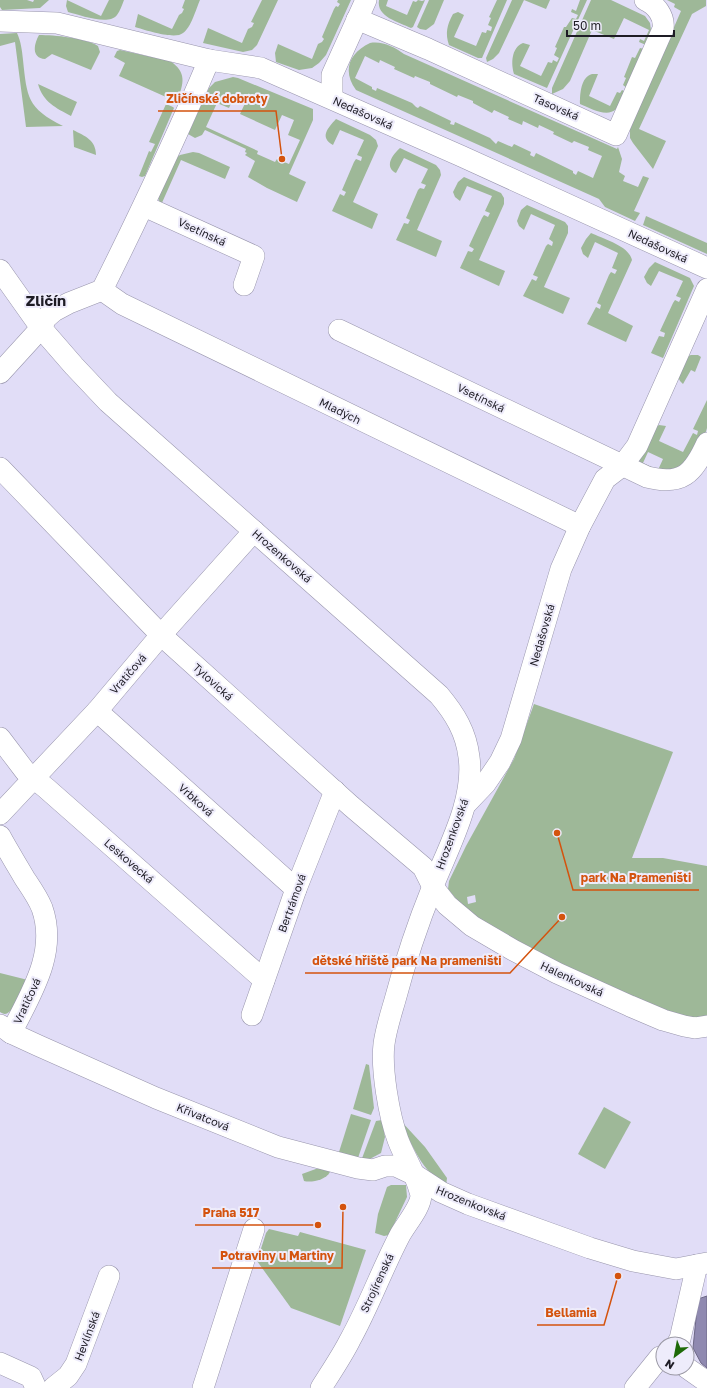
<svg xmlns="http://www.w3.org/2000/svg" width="707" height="1388" font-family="'Golos Text',sans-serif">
<rect width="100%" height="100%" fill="#e1ddf7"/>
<g fill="#9eb898" fill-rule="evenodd">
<path d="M0,0H27L33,2L34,0H49L40,8L2,10L0,7Z"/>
<path d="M67,0L101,16L109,0H124C122,5 120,11 117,15C109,26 80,15 68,12L66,6Z"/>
<path d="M185,0H200C196,9 191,28 183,33C175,40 145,30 135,27L138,14L172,29L179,15L182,13L184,9L182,8Z"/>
<path d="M262,0H278L257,45L252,50L243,52L203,43L208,28L242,43L248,29L252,27L254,23L251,22Z"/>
<path d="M338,0H351L326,55L319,63L312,68L299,70L276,62L275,53L278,44L312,59L318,44L322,42L324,39L322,37L334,9L336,6L338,7L340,4L337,2Z"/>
<path d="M379,0H388L386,6L407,15L413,1L416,2L418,0L422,1L425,0L413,27L411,28C399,22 376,17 379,0Z"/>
<path d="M429,0H444L434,24L426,30L420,29L417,27Z"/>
<path d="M497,0H507L482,58H478L449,45C445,33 447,25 453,14L458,12L464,15L454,37L476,46L482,32L486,33L487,30L491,31L492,27L488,25L491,18L489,17Z"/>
<path d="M512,0H550L546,9L524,0L499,53L493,59L487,62L486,58Z"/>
<path d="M580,0H587L547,88L514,74C511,64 511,48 523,43L530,45L520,66L541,76L548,62L552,63L553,60L557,62L559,58L554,55L557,48L555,47L564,27H566L572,18L576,19L578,15L571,12L572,9L576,11Z"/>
<path d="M591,0H611L645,16L650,23L651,30L646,45L639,42L640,39L644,41L649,30L624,18L614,39L592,30L570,81L563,89L552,94V88Z"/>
<path d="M667,0H706V6L692,14L639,129L666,141L653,169L633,143L630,138V129L681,11L674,7L675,4Z"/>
<path d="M17,33C21,42 22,50 23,60C27,97 27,108 63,126L26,127L15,42L0,46V34Z"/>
<path d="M39,35C54,35 86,38 98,46L100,52L91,70L52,54L45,59C31,58 34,44 39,35Z"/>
<path d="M370,43C383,41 394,47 404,54L617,149L618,147L622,159L619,172L625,176L623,181L638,187L643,176L649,178L634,211L640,213L635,221L605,207L599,199L356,90C342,71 349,53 370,43ZM365,56L379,63L380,60L395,67L394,69L414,78L415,76L430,82V84L457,97L458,95L473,101V103L492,113L494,110L509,117L508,119L522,125L523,121L538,128L539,125L554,132L553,134L572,143L574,141L589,147L588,150L602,156L593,178L578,171L576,175L573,173V171L536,153L534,157L530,155L531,152L514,144L512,147L498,141L496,144L490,138L455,122L454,125L450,124L451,121L420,106L418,108L416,107L412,103L377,88L376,91L372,89V87L355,78Z"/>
<path d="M640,48L644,49L627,88L623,85L626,78L624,77L632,57L635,58Z"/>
<path d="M120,50L170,61C187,72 184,84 177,100L175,101L119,76L125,63L114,57L117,51Z"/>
<path d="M592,74H598L589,96L610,106L617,92L620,93L622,90L626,92C623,97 620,105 616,109C607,118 590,108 580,104C580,93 581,77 592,74Z"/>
<path d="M233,77L238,78L313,109V120L289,174L306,182L297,202L267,188L248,177L255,161L245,155L247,153L245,152L246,149L205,130L202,135L195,138L188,134L209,88L215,82ZM235,94L247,99L240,114L275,130L282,115L294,120L288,135L300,140L289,164L277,159L275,162L257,154L258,151L206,127L217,103L229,108Z"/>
<path d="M38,84L77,102L71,116C56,108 43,102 38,84Z"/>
<path d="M166,104L173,107L174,108L145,176L142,177L139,176L149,151L151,152L155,144L149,142Z"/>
<path d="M336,119L370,135L376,140L378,146L353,202L378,214L372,229L332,211L340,194L344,196L346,192L342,190L354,162L356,159L361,161L362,157L357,155L364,140L340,130L333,145C319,137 328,128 336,119Z"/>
<path d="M73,130C85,136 96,140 96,155L74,147Z"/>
<path d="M400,148L436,165L440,170L441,175L417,230L442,241L436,257L396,240L404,223L408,224L410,220L406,218L418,190L420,188L424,189L426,185L421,183L428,169L404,158L396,173C384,167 392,155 400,148Z"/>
<path d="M193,152L199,153L230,167L225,179L181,160L161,205L158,198L172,161L180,155Z"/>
<path d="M464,177L501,193L504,198V204L479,260L505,271L499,286L460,268L468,251L472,252L474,249L469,246L482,218L484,215L488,217L490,213L485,211L492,196L467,186L460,201L455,197L453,192L458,182Z"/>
<path d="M527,205L565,222L568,226V233L544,287L570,298L563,314L523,296L532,279L536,281L538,277L533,275L546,246L548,244L552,246L553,242L549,239L555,225L531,214L524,230L519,226L517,221L521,210Z"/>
<path d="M646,216L707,243V254L643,225Z"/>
<path d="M591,233C604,239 629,246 632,260L608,313L633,326L626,342L587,324L596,307L600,309L601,305L597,303L609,275L611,272L615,274L617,270L612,268L618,253L595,242L588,258L583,254L581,248L586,239Z"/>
<path d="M655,262L690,278L694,286L663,358L651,353L659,336L664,337L665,333L660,331L673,303L675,300L679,302L681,298L676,296L683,281L659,271L651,286L647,283L644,277L649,268Z"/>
<path d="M691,355H698L701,357L695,372L691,370L683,384L680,381L678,377L688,356Z"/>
<path d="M707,400C707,409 707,420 707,428C701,450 683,474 658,472C651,471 644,467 637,464L653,429L659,425L666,426L659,441L683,452L693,433L697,435L698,431L693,429ZM648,452L663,459L658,470L643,463Z"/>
<path d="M534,704L673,752L632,858H663L707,866V1018L692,1020L664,1013L475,922L448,889L449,881L466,846L514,759ZM475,895L476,902L468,904L467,897Z"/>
<path d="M0,973L28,980C23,988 16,1007 9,1012C6,1015 3,1014 0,1012Z"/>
<path d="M366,1064L369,1065L374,1108L371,1115L353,1109Z"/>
<path d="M604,1107L631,1122L605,1169L578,1154Z"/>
<path d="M351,1114L371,1120L358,1158L339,1152Z"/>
<path d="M382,1120L385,1137L381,1153L368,1160L361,1161L376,1121Z"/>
<path d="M401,1121L425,1147L447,1178L446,1186C422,1171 412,1146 401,1121Z"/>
<path d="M324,1166L328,1167L330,1172C326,1180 311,1183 304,1181L302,1174Z"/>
<path d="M391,1185H406L407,1197L389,1235L384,1236L375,1233L378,1214L387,1187Z"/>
<path d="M269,1229L298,1236L300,1232L366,1250L340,1326L291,1308L257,1261L266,1233Z"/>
</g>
<path fill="#8f89b0" stroke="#6d6886" d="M707,1296V1368L701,1363L693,1348L698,1299Z"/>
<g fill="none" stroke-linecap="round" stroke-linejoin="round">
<g stroke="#9895ac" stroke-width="22">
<g id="minor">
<path d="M357,19L428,49L616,135L663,29C665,16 656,5 645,0"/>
<path d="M0,21L57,23L209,60L261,68L461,156L707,268"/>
<path d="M332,98V75L366,0"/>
<path d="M144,206L254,256L244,285"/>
<path d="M0,270L41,328L74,366L108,402L439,695C455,714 466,732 469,757C475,800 448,848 433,886C418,923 405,962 395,1000C391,1014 386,1029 384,1044C381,1069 389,1116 398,1140C404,1156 414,1171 419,1188C419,1190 421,1193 421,1195C421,1207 406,1224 400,1235C382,1269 369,1306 350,1340C342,1356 331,1372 321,1388"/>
<path d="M102,290L122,304L580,526"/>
<path d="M339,330L647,477C682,486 693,474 707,443"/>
<path d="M0,373L41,328L46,318L54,311L69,303L102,290C140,214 176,138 209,60"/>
<path d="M0,468L161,635L351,806L423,867L433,887L447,905L472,926L513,950L557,973L630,1006L663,1020L684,1026L695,1028L707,1026"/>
<path d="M97,711L296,889"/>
<path d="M0,738L25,771L46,788L264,980"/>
<path d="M465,805L485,784L500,762L511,739L561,569L569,551L580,526L605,479L622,466L637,446L707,289"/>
<path d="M0,814L97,711L161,635L254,531"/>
<path d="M0,836C8,851 17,865 25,879C31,888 38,898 42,908C58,953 30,995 11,1033"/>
<path d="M252,1015L296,889L335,791"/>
<path d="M0,1025L11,1033L37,1045L156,1098L278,1147L358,1168L373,1170L385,1166H396L415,1175L441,1192L468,1204L590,1248L633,1261L676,1269L707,1263"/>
<path d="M677,1344L680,1339L697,1265"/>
<path d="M0,1363L31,1377L36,1388"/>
<path d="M687,1368L707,1382"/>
<path d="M53,1388L68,1376L76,1364L109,1276"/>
<path d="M203,1388L254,1229"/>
<path d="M635,1388L660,1357H663"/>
</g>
</g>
<use href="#minor" stroke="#fff" stroke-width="21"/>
</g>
<g text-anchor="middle" stroke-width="4" stroke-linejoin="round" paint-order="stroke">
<g font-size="11" fill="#1e1c25" stroke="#eeecfb">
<text transform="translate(556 107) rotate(24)" y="4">Tasovská</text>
<text transform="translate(363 113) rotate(24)" y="4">Nedašovská</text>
<text transform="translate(202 232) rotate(25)" y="4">Vsetínská</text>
<text transform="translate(658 246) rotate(25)" y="4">Nedašovská</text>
<text transform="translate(481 398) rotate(26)" y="4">Vsetínská</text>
<text transform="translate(340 411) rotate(26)" y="4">Mladých</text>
<text transform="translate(282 556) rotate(41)" y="4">Hrozenkovská</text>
<text transform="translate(542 635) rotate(-74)" y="4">Nedašovská</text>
<text transform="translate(128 674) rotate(-49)" y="4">Vratičová</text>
<text transform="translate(213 682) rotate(42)" y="4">Tylovická</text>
<text transform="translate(196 800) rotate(42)" y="4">Vrbková</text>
<text transform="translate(452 834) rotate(-70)" y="4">Hrozenkovská</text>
<text transform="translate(129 861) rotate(41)" y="4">Leskovecká</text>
<text transform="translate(292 903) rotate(-70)" y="4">Bertrámová</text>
<text transform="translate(572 979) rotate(25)" y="4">Halenkovská</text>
<text transform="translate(27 1001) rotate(-65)" y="4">Vratičová</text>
<text transform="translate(203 1117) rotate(22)" y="4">Křivatcová</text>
<text transform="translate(471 1203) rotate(22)" y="4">Hrozenkovská</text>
<text transform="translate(377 1283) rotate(-65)" y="4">Strojírenská</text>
<text transform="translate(87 1336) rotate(-69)" y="4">Hevlínská</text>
</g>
<g font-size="15" font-weight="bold" fill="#1e1c25" stroke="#eeecfb">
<text x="46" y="306">Zličín</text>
</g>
</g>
<path fill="none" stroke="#d4530e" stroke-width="1.5" d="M282 159L276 111H158M557 833L573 890H699M562 917L510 973H305M318 1225L268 1225H195M343 1207L342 1268H212M618 1276L604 1325H537"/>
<g fill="#d4530e" stroke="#eeecfb" stroke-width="1.5">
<circle cx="282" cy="159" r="4"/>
<circle cx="557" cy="833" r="4"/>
<circle cx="562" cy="917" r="4"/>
<circle cx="318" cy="1225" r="4"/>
<circle cx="343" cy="1207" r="4"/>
<circle cx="618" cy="1276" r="4"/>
</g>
<g font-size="12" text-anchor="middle" font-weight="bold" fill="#d4530e" stroke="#eeecfb" stroke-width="4" stroke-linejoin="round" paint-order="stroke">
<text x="217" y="103">Zličínské dobroty</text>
<text x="636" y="882">park Na Prameništi</text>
<text x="407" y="965">dětské hřiště park Na prameništi</text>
<text x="231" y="1217">Praha 517</text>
<text x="277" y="1260">Potraviny u Martiny</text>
<text x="571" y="1317">Bellamia</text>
</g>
<g transform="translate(675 1356) rotate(212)"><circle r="19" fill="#eeecfb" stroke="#9b99a5"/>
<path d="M0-3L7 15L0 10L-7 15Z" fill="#1e6a08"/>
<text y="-6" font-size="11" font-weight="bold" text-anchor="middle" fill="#1e1c25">N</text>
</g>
<path d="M567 30v6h107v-6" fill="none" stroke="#1e1c25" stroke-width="2"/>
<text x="573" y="30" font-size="12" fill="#1e1c25" stroke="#eeecfb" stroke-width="3" paint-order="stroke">50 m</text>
</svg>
